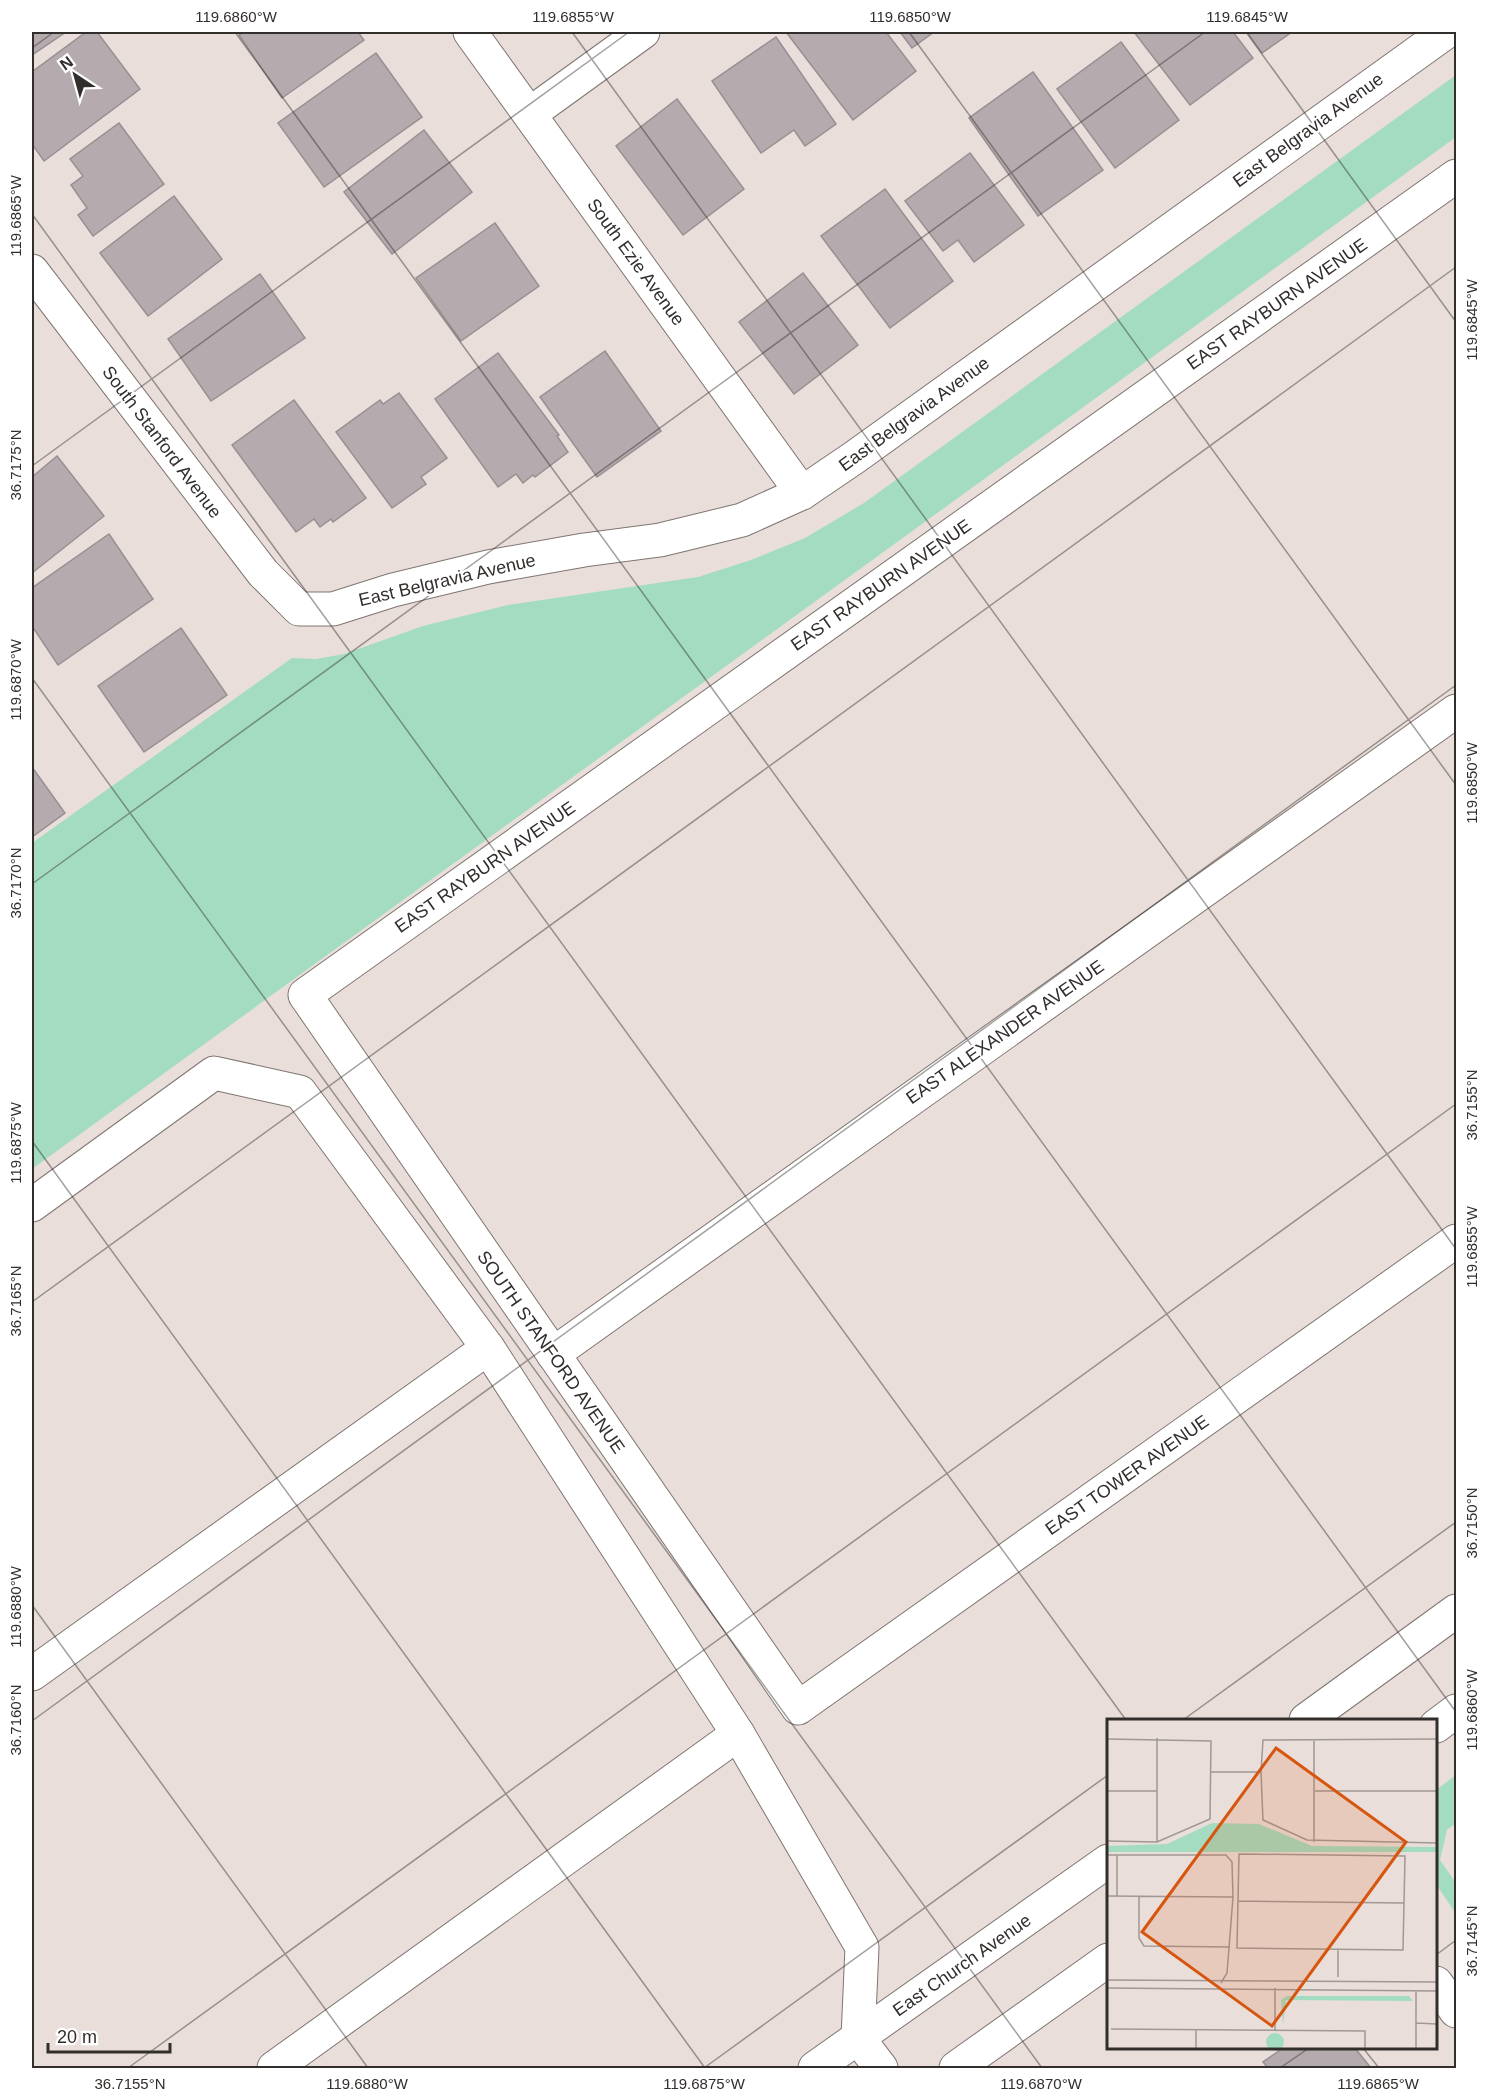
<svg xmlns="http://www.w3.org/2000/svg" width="1488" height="2100" font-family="Helvetica,sans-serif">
<rect width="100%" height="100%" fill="#eadeda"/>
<g fill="#a3dcc1">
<path d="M1456,75V137L32,1169V843L292,658L316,659L344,654L423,626L508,605L698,577L751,560L805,538L864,503Z"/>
<path d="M1456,1775V1823L1447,1830L1440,1860L1456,1883V1914L1436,1884V1790Z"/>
</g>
<g fill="#b5aaae" stroke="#998f93" stroke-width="1.5">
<path d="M32,32H66L32,55Z"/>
<path d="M86,32H97L140,89L44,161L32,144V72Z"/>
<path d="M244,32H358L364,40L282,98L239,35Z"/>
<path d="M786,32H886L916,71L853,120Z"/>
<path d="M900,32H934L912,48Z"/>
<path d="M1134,32H1233L1253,58L1190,105Z"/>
<path d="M1247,32H1292L1262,53Z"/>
<path d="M776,37L836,124L805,146L794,130L761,153L712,81Z"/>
<path d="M1121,42L1179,120L1115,168L1057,89Z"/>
<path d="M376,53L422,117L324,187L278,123Z"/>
<path d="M1033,72L1103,170L1038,216L969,118Z"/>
<path d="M677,99L744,189L683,235L616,146Z"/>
<path d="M119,123L164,184L93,236L78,215L87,208L71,185L83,176L70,159Z"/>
<path d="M424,130L472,192L392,254L344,192Z"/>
<path d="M970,153L1024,225L974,262L958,240L943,251L905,201Z"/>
<path d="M885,189L953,281L890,328L821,236Z"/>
<path d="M174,196L222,259L148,316L100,253Z"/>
<path d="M495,223L539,286L461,341L416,278Z"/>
<path d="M803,273L858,345L794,394L739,322Z"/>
<path d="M260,274L305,338L211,401L168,339Z"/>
<path d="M605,351L661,431L597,477L540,397Z"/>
<path d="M498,353L559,435L557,436L568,452L535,477L533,475L523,483L516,474L498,487L435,399Z"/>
<path d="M399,393L447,458L421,477L426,484L392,508L336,432L380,400L383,404Z"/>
<path d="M294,400L366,498L333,522L331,519L320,527L314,519L296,532L232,445Z"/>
<path d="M57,456L104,516L32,573V477Z"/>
<path d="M109,534L153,599L58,665L32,626V588Z"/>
<path d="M181,628L227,695L144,752L98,686Z"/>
<path d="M32,767L65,813L32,837Z"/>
<path d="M1283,2048H1355L1371,2068H1268L1263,2062Z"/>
</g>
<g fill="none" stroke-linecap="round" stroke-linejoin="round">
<g stroke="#7f7571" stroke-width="35">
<g id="minor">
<path d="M470,32L802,493"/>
<path d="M531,113L643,32"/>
<path d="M1456,176L305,995L798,1708L1456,1241"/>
<path d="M32,271L263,573L299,609H333L393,590L488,567L584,550L660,540L742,520L802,493L855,457L1446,32"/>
<path d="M32,1205L214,1073L300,1092L488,1348L738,1734L862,1947L858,2038"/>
<path d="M553,1354L1456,711"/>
<path d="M32,1674L488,1348"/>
<path d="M1436,1983L1456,2011"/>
<path d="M274,2068L738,1734"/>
</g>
</g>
<g stroke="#7f7571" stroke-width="35">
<g id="tertiary">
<path d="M1306,1720L1456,1611"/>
<path d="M1436,1726L1456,1711"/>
<path d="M858,2038L881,2068"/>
<path d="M815,2068L1108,1861"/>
<path d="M956,2068L1108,1960"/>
</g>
</g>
<use href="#minor" stroke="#fff" stroke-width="33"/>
<use href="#tertiary" stroke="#fff" stroke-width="33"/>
</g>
<path fill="none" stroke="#322e2c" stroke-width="1.5" stroke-opacity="0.45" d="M235,32L1456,1712M572,32L1456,1249M909,32L1456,785M1246,32L1456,322M32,48L54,32M32,214L1126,1720M32,466L629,32M32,678L1042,2068M32,884L1205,32M32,1141L705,2068M32,1302L1456,267M32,1605L368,2068M1183,1720L1456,1522M32,1721L1456,685M1436,1955L1456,1940M1363,2048L1379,2068M128,2068L1456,1104M704,2068L1108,1775M1280,2068L1309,2048"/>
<g text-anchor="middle" stroke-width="4.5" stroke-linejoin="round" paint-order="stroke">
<g font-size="18" fill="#322e2c" stroke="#fff">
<text transform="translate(1308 130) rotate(-36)" y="6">East Belgravia Avenue</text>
<text transform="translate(636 262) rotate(54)" y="6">South Ezie Avenue</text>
<text transform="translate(1277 304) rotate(-35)" y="6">EAST RAYBURN AVENUE</text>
<text transform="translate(914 414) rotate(-36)" y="6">East Belgravia Avenue</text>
<text transform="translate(162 442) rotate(53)" y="6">South Stanford Avenue</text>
<text transform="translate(447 580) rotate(-13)" y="6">East Belgravia Avenue</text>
<text transform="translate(881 585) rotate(-35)" y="6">EAST RAYBURN AVENUE</text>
<text transform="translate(485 867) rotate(-35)" y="6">EAST RAYBURN AVENUE</text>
<text transform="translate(1005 1032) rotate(-35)" y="6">EAST ALEXANDER AVENUE</text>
<text transform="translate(551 1352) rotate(55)" y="6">SOUTH STANFORD AVENUE</text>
<text transform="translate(1127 1475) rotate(-35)" y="6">EAST TOWER AVENUE</text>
<text transform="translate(962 1965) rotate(-35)" y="6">East Church Avenue</text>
</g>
</g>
<g transform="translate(1107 1719)">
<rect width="330" height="330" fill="#eadeda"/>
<path d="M105,104L152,105L205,127L330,128V133H0V127L60,125ZM180,277H302L306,282L179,281L176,306L174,281ZM159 323a9 9 0 1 1 18 0a9 9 0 1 1-18 0Z" fill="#a3dcc1"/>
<path fill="none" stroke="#a09894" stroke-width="1.5" d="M50,19V123M0,20L104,22L103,100L50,123L0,122M330,20L156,21L154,53L156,101L200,121L330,124M207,21V123M104,53H154M0,72H50M208,72H330M132,135L298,137L296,231L130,229ZM0,136H119L125,143L126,178L120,254L114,264M10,136V177M0,177L126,178M32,177V219L37,227L123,228M131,182L297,184M231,258V230M0,261L330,263M0,269L330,272M168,269V311M309,272V329M309,304L330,305M4,310L258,312V329M89,310V329"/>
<path fill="#d6550f" fill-opacity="0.15" stroke="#d6550f" stroke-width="3" d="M169,29L299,123L165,307L35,213Z"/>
<rect width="330" height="330" fill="none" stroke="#322e2c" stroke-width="3"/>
</g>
<rect width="1488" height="2100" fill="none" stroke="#ffffff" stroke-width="66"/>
<g transform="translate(75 75) rotate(324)" stroke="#ffffff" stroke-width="4.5" paint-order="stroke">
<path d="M0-4.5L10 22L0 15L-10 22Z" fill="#322e2c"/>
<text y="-9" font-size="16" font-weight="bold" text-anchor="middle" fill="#322e2c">N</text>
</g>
<path d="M48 2043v9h122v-9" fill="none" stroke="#322e2c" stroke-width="3"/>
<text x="57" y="2043" font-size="18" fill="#322e2c" stroke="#ffffff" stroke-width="4.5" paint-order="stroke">20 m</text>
<rect x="33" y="33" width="1422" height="2034" fill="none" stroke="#322e2c" stroke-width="2"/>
<g font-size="15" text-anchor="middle" fill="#322e2c">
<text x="236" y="22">119.6860°W</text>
<text x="573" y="22">119.6855°W</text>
<text x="910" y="22">119.6850°W</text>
<text x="1247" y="22">119.6845°W</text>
<text transform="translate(16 216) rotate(-90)" y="5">119.6865°W</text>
<text transform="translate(1472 320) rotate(-90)" y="5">119.6845°W</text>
<text transform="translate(16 465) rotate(-90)" y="5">36.7175°N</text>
<text transform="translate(16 680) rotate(-90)" y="5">119.6870°W</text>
<text transform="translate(1472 783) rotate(-90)" y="5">119.6850°W</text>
<text transform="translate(16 883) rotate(-90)" y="5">36.7170°N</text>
<text transform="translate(1472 1105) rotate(-90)" y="5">36.7155°N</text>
<text transform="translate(16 1143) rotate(-90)" y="5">119.6875°W</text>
<text transform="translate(1472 1247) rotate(-90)" y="5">119.6855°W</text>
<text transform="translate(16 1301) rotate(-90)" y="5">36.7165°N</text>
<text transform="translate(1472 1523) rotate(-90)" y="5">36.7150°N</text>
<text transform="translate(16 1607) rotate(-90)" y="5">119.6880°W</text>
<text transform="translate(1472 1710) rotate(-90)" y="5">119.6860°W</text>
<text transform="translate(16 1720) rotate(-90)" y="5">36.7160°N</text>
<text transform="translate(1472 1941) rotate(-90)" y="5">36.7145°N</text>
<text x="130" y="2089">36.7155°N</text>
<text x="367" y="2089">119.6880°W</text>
<text x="704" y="2089">119.6875°W</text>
<text x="1041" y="2089">119.6870°W</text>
<text x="1378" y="2089">119.6865°W</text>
</g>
</svg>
